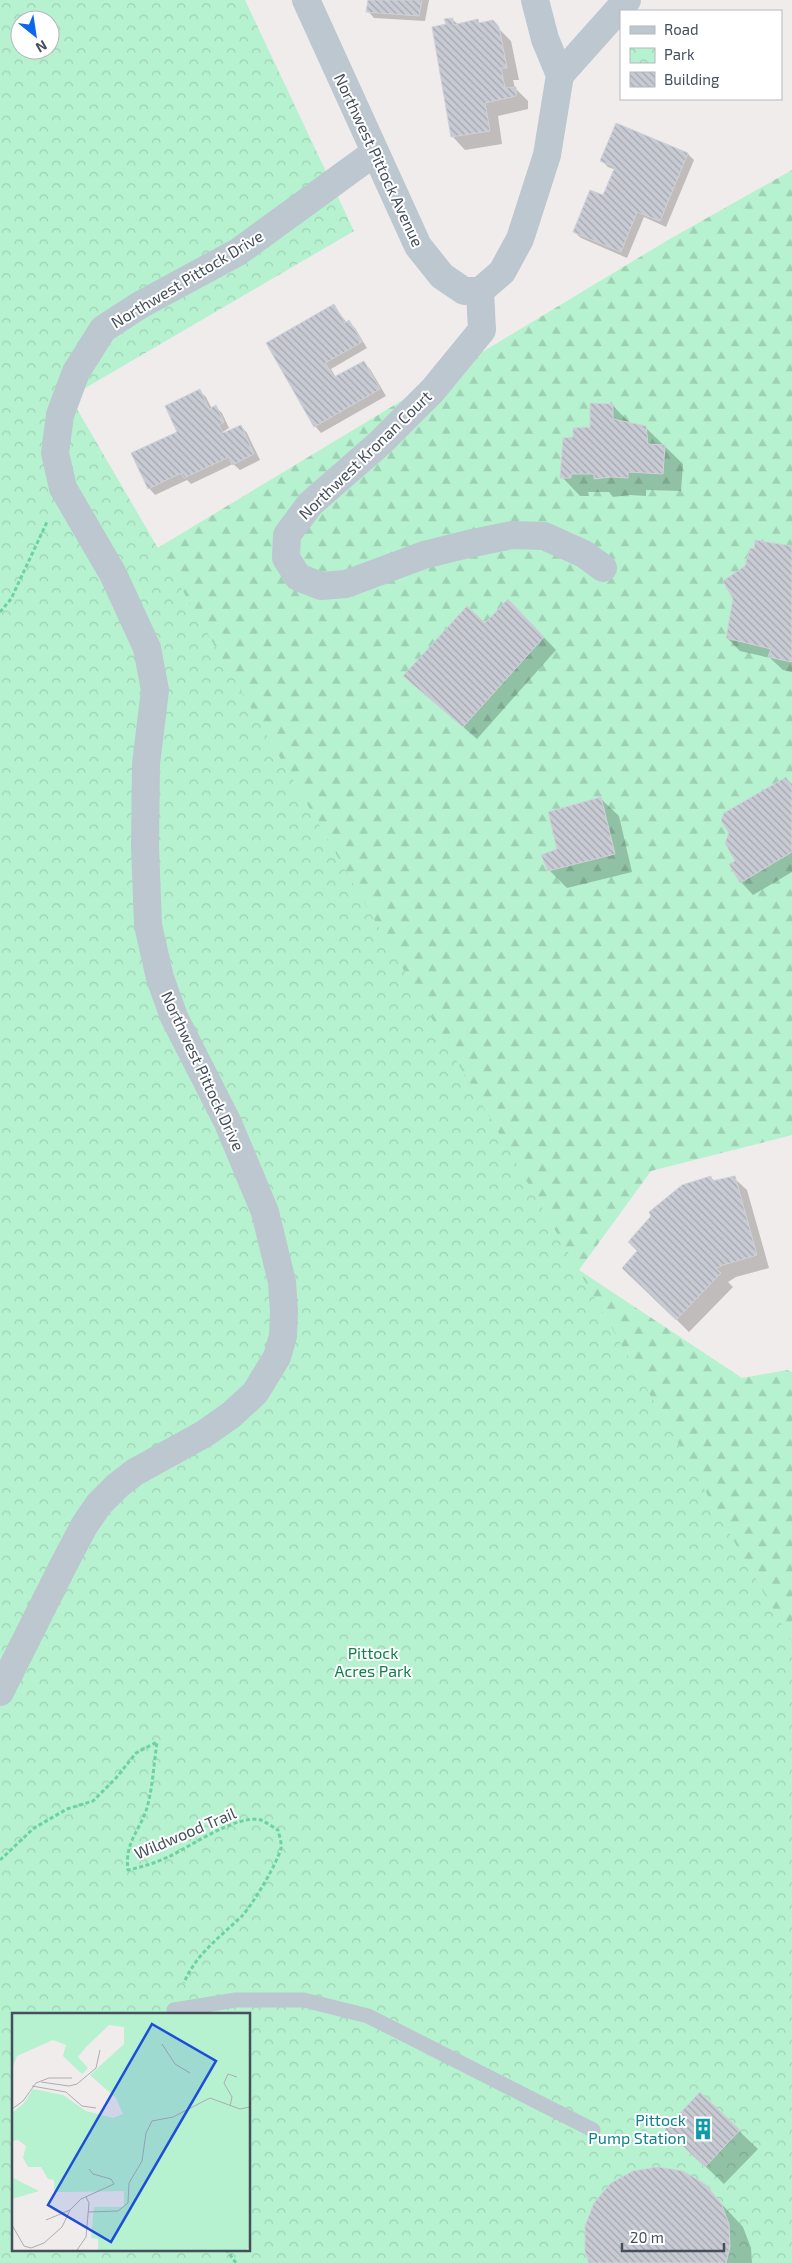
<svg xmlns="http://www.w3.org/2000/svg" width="792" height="2263" font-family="'Exo 2',sans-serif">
<defs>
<pattern id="forest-firs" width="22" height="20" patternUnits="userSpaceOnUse" patternTransform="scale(1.25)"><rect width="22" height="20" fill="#b6f2cf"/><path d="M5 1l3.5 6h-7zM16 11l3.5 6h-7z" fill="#9ed1b4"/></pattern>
<pattern id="park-crowns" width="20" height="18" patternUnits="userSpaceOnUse" patternTransform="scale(1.25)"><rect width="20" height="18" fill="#b6f2cf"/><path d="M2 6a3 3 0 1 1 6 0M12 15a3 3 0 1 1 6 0" fill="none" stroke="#9ed1b4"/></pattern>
<pattern id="building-back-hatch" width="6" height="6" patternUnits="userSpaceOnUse" patternTransform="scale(1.25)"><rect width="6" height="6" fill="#c8cbd3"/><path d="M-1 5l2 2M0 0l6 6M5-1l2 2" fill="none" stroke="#a4a7ae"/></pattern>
</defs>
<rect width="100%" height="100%" fill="#f0ecec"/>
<path fill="url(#forest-firs)" d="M792,170V1135L651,1171L579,1270L742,1378L787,1370L792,1372V2263L585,2252L0,2263V2229L14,2249H249V2014H14L0,2058L131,564L668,240Z"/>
<path fill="url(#park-crowns)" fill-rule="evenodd" d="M0,0H245L354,231L70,397L579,1271L792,1642V2263H0ZM20,20H50V50H20ZM14,2014H249V2249H14Z"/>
<g fill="#0003">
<path d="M369,0H429L425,21L374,18L368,11Z"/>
<path d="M452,19L459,25L478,21L481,24L492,22L511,41L519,80H513L515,88L528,101V109L498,116L502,144L465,150L453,137L447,25Z"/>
<path d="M617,124L688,154L694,160L666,227L644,217L627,258L581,238L574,232L604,196L616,170L608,167L602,161Z"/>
<path d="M334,306L347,323L349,322L355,328L367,348L331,369L336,378L363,362L370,369L386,396L321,433L315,426L268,344Z"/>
<path d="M200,391L206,397L212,409L216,407L222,413L229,428L221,433L222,435L241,426L247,433L260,460L240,470L233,464L191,484L187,480L155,495L149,488Z"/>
<path d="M613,406L631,424L645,427L683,464L681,491L646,490V496L630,495L613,497L609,492H588L589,496H580L562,477L575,438L591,428Z"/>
<path d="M792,547V672L783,670L770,658L740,651L727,638Z"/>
<path d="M521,613L556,650L477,739L404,676L485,624Z"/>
<path d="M786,778L792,784V872L753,895L741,882Z"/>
<path d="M600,798L619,816L632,872L567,888L549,870L559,850Z"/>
<path d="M710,1177L715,1181L734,1178L747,1190L769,1268L736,1277L728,1282L733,1287L689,1332L624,1268Z"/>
<path d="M700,2094L758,2149L724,2184L685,2147Z"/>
<path d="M704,2185L743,2227L751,2248L752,2263H591Z"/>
</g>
<g fill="url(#building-back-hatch)" stroke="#d0d2d9">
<path d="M368,0H422L419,16L366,12Z"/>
<path d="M453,18V25L478,19L479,23L493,20L499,27L507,68H501L505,88L516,87V96L485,103L490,131L451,137L432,27L446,24L444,19Z"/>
<path d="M616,123L688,153L660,221L637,212L621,252L573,232L590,190L603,195L615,167L600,161Z"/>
<path d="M334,304L345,323L349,320L362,342L325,363L334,377L364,361L380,389L314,427L266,343Z"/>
<path d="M200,389L209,409L216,405L224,422L219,425L223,433L241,425L254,454L232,465L229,457L184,478L181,473L148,489L131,453L177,432L165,406Z"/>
<path d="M590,403L613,404V419L646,426L648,444L665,445L663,474L628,472V478L611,477L594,479V474H571V478H560L563,438L573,437V428L590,427Z"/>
<path d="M755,540L792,546V662L768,657L771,649L726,638L733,599L723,581L745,566L750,548L754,549Z"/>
<path d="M508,599L544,637L463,727L403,676L467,606L485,623Z"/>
<path d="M786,777L792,787V852L740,883L729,864L735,861L725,843L729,833L721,821L724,813Z"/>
<path d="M601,797L615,854L548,871L541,855L557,849L548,812Z"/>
<path d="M711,1176L712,1181L735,1176L757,1255L723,1265L716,1269L721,1273L676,1320L622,1268L637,1251L628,1242L651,1216L649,1212L682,1185Z"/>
<path d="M700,2092L740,2130L705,2167L665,2129Z"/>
<path d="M658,2167L683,2171L705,2184L721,2203L729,2224L730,2247L726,2263H589L585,2252V2226L594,2203L611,2183L633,2171Z"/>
</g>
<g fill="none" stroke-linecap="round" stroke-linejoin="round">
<g stroke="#6cd2a3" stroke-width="3" stroke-dasharray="4 2.5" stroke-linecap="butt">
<path d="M0,612L11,599L47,522"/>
<path d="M0,1860L34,1828L67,1809L93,1801L116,1778L136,1753L157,1742C154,1762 153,1784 148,1804C142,1829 124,1841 128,1870C142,1867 155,1863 168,1857C190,1847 236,1814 261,1820C266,1822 273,1827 278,1830C279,1835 282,1843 281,1848C277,1864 253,1904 242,1916C221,1936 195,1955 184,1983"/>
<path d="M226,2249L236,2263"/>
</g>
<path stroke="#bcc7d0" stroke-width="15" d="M174,2010L236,2000H304L368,2016L593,2130"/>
<g stroke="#bcc7d0" stroke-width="28">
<path d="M306,0L418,246L442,276L464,291H480"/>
<path d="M560,75L627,0"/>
<path d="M480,291L482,330L432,391L380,443L310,504L287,535L286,558L298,577L321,586L346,584L424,555L468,544L512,535L544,536L584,554L603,568"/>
<path d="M480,291L502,272L520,239L547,155L560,75L545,39L535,0"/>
<path d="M0,1692L63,1566L84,1526L99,1504L117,1486L135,1472L204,1434L231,1415L255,1393L277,1357L283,1336L284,1311L282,1282L265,1212L228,1123L174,1017L160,978L148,925L145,846L146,764L155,690L147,648L113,574L63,488L55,453L60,415L76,372L103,329L140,305L238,252L374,153"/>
</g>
</g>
<defs>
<g id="building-bare" transform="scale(1.725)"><path d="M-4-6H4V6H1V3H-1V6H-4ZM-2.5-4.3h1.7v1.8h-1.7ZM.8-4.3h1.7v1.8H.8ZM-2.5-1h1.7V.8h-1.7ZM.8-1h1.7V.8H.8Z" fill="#0f9aa8" stroke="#fff" stroke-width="2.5" paint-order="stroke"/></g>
</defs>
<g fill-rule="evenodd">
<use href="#building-bare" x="703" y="2129"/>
</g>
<g text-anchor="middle" stroke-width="4" stroke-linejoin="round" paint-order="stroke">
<g font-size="16" fill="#444f5b" stroke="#fff">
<text transform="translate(379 160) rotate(65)" y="6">Northwest Pittock Avenue</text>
<text transform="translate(187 279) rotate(-31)" y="6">Northwest Pittock Drive</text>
<text transform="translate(365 455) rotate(-44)" y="6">Northwest Kronan Court</text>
<text transform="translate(203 1071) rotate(65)" y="6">Northwest Pittock Drive</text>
<text transform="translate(185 1833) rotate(-23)" y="6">Wildwood Trail</text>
</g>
<g font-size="16" fill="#0f824c" stroke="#fff">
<text x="373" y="1659">Pittock<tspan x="373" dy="18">Acres Park</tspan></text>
</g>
<g font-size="16" fill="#0d838f" stroke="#fff" text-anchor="end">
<text x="686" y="2126">Pittock<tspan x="686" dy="18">Pump Station</tspan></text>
</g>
</g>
<g transform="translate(12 2013)">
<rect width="238" height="238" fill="#f0ecec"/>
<path d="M0,0H237L115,178L57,179H42V167L36,166L29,154H16L11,145L14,133L6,127L0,128V100L11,91L21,76L51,82L74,98L101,105L111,101L104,85L78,62L112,31V14L97,12L73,35L66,44L76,55L70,61L51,43L54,32L41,27L5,43L0,56ZM0,164L3,166L27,178L0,186Z" fill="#b6f2cf"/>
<path d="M112,0H237V234L234,237H86V226L79,225L82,194H112Z" fill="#b6f2cf"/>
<path fill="none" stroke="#abadb2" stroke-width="1" d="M150,31L163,51L178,60M29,69L57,73L65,71L84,55L88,37M20,73L54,79L70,93L84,95M218,93L220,84L212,70L216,61L225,64M0,96L11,88L24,70L37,65H60M76,199L106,198L116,190L117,170L130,148L134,120L140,108L161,104L198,85L228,96L238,94M34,207L58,197M0,212L12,233L19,235L32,230L50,214L58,197L69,186L102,171L99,166L81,161L77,156M65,237L74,224L77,190L74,184"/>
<path fill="#1d4ed8" fill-opacity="0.15" stroke="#1d4ed8" stroke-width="2.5" d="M140,11L204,48L99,229L36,192Z"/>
<rect width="238" height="238" fill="none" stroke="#444f5b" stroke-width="2.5"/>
</g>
<rect x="620" y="10" width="162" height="90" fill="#ffffff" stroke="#b4b9bd"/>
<rect x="630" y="26" width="25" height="8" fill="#bcc7d0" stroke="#b4b9bd"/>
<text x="664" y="35" font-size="15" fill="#444f5b">Road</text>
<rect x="630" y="48" width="25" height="15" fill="url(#park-crowns)" stroke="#b4b9bd"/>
<text x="664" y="60" font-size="15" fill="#444f5b">Park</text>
<rect x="630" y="72" width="25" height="15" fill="url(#building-back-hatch)" stroke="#b4b9bd"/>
<text x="664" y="85" font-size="15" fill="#444f5b">Building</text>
<g transform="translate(35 35) rotate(150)"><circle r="24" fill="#ffffff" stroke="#b4b9bd"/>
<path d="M0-4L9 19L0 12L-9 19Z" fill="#0b67eb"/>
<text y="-8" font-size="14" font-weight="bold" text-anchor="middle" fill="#444f5b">N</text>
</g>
<path d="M622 2243v8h102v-8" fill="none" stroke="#444f5b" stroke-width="2.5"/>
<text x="630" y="2243" font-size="15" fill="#444f5b" stroke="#ffffff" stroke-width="4" paint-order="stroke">20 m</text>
</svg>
